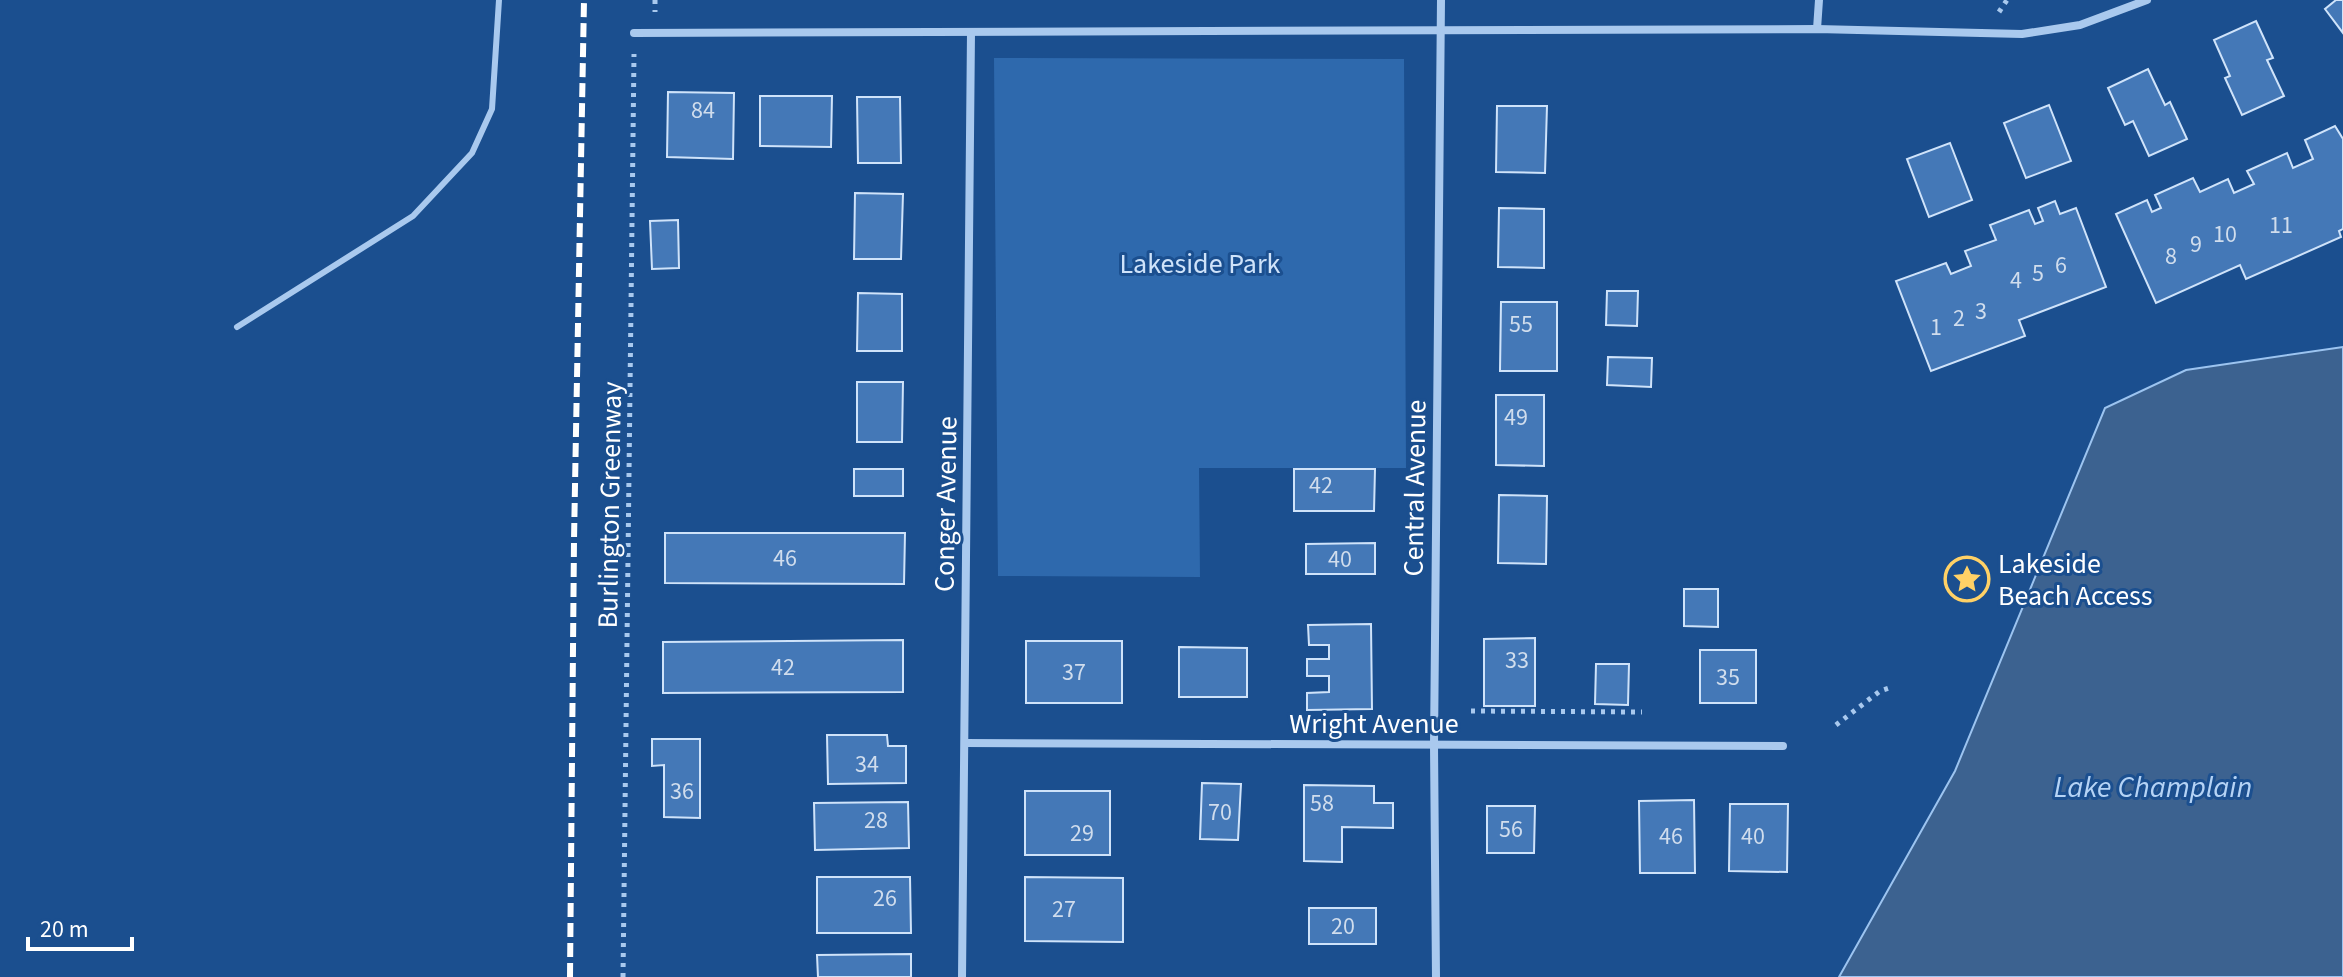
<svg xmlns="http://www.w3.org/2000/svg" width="2343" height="977" font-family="'Source Sans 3',sans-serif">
<rect width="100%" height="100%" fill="#1b4f8f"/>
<path fill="#2e69ad" d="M994,58L1404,59L1406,468H1199L1200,577L998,576Z"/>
<path fill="#3c6290" stroke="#9cc4f0" stroke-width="2" d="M2343,347V977H1839L1955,771L2105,408L2186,370Z"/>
<g fill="#4478b7" stroke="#cfe3fa" stroke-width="2">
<path d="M2336,0H2343V33L2325,9Z"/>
<path d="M2256,21L2273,58L2267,60L2284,96L2242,115L2225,78L2230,76L2214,40Z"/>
<path d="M2148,69L2165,105L2170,102L2187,139L2149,156L2133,121L2125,125L2108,88Z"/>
<path d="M668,92L734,93L733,159L667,157Z"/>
<path d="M760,96H832L831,147L760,146Z"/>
<path d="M857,97H900L901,163H858Z"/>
<path d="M2049,105L2071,161L2026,178L2004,123Z"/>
<path d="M1497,106H1547L1545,173L1496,172Z"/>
<path d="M2335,126L2343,139V229L2339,231L2341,237L2246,279L2240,265L2156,303L2116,214L2147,200L2152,212L2161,208L2155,195L2193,178L2200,192L2228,179L2234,193L2254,184L2247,171L2287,153L2293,168L2313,159L2305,140Z"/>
<path d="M1950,143L1972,200L1929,217L1907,159Z"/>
<path d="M855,193L903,194L901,259H854Z"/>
<path d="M2055,201L2060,214L2076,208L2106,287L2019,320L2025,336L1931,371L1896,281L1946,263L1951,274L1971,266L1965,251L1996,240L1990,225L2029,210L2035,224L2043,221L2038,208Z"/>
<path d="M1499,208L1544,209V268L1498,267Z"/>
<path d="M678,220L679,268L652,269L650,221Z"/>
<path d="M1607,291H1638L1637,326L1606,325Z"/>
<path d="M858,293L902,294V351H857Z"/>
<path d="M1501,302H1557V371H1500Z"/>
<path d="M1608,357L1652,358L1651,387L1607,385Z"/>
<path d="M857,382H903L902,442H857Z"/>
<path d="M1496,395H1544V466L1496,465Z"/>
<rect x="854" y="469" width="49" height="27"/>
<path d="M1294,469H1375L1374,511H1294Z"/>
<path d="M1499,495L1547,496L1546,564L1498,563Z"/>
<path d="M665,533H905L904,584L665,583Z"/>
<path d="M1375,543V574H1306V544Z"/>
<path d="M1684,589H1718V627L1684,626Z"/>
<path d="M1371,624L1372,709L1307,710V693L1329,692V676H1307V659H1329V645H1309L1308,625Z"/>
<path d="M1535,638V706H1484V639Z"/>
<path d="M903,640V692L663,693V642Z"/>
<rect x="1026" y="641" width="96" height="62"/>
<path d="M1179,647L1247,648V697H1179Z"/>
<rect x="1700" y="650" width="56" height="53"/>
<path d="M1596,664H1629L1628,705L1595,704Z"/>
<path d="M827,735H887L888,746H906V783L828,784Z"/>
<path d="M652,739H700V818L664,817V765L652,766Z"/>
<path d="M1202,783L1241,784L1238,840L1200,839Z"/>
<path d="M1304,785L1374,786V803H1393V828L1342,827V862L1304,861Z"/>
<rect x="1025" y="791" width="85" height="64"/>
<path d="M1694,800L1695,873H1640L1639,801Z"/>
<path d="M908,802L909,848L815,850L814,803Z"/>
<path d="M1730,804H1788L1787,872L1729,871Z"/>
<path d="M1487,806H1535L1534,853H1487Z"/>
<path d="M817,877H910L911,933H817Z"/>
<path d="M1025,877L1123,878V942L1025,941Z"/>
<rect x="1309" y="908" width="67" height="36"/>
<path d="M911,954V977H818L817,955Z"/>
</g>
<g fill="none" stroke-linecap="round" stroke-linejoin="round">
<g stroke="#a9c9ee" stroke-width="5" stroke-dasharray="4 6" stroke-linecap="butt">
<path d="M655,0V12"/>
<path d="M1999,12L2007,0"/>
<path d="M1471,711L1642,712"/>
<path d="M1836,725L1880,691L1889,688"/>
<path d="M623,977L634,54"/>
</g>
<path stroke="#a9c9ee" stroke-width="6" d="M237,327L413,216L472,153L492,109L499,0"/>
<g stroke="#a9c9ee" stroke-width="8">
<path d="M1817,29L1819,0"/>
<path d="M634,33L1817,29L2022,34L2080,25L2147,0"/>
<path d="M965,743L1783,746"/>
<path d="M962,977L971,32"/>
<path d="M1436,977L1434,745L1441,0"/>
</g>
<path stroke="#fff" stroke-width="6" stroke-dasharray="14 6" stroke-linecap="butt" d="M570,977L574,540L584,0"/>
</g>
<defs>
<g id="sight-ring" transform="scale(2.3)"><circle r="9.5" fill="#1b4f8f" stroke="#ffd166" stroke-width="1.5"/><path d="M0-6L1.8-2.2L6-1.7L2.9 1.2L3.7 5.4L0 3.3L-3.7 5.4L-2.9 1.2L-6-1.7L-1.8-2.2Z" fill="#ffd166"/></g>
</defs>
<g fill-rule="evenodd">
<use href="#sight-ring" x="1967" y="579"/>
</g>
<g text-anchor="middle" stroke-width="6" stroke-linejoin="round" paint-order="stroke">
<g font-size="24" fill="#d0dded">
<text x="703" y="118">84</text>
<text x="2281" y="233">11</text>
<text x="2225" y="242">10</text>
<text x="2196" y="252">9</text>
<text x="2171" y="264">8</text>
<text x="2061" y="273">6</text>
<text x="2038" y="281">5</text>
<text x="2016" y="288">4</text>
<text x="1981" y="319">3</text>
<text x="1959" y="326">2</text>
<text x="1521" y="332">55</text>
<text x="1936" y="335">1</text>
<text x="1516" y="425">49</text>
<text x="1321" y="493">42</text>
<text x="785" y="566">46</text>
<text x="1340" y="567">40</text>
<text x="1517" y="668">33</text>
<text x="783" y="675">42</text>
<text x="1074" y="680">37</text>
<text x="1728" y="685">35</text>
<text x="867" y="772">34</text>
<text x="682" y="799">36</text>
<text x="1322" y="811">58</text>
<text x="1220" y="820">70</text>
<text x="876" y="828">28</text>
<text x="1511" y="837">56</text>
<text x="1082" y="841">29</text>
<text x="1671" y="844">46</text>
<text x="1753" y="844">40</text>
<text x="885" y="906">26</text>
<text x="1064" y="917">27</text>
<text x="1343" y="934">20</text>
</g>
<g font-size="28" fill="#cfe3fa" stroke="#1b4f8f">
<text x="1200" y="273">Lakeside Park</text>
</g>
<g font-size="28" fill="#fff" stroke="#1b4f8f">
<text transform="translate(1414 488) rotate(-89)" y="10">Central Avenue</text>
<text transform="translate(945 504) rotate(-89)" y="10">Conger Avenue</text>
<text transform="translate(609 505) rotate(-89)" y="10">Burlington Greenway</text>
<text x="1374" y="733">Wright Avenue</text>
</g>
<g font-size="28" fill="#fff" stroke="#1b4f8f" text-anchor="start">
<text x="1998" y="573">Lakeside<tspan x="1998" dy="32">Beach Access</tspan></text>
</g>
<g font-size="30" font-style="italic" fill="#b5d3f5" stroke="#1b4f8f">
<text x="2153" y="797">Lake Champlain</text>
</g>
</g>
<path d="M28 937v12h104v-12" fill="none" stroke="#ffffff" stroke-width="4"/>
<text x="40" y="937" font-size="24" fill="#ffffff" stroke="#1b4f8f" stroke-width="6" paint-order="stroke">20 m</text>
</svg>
